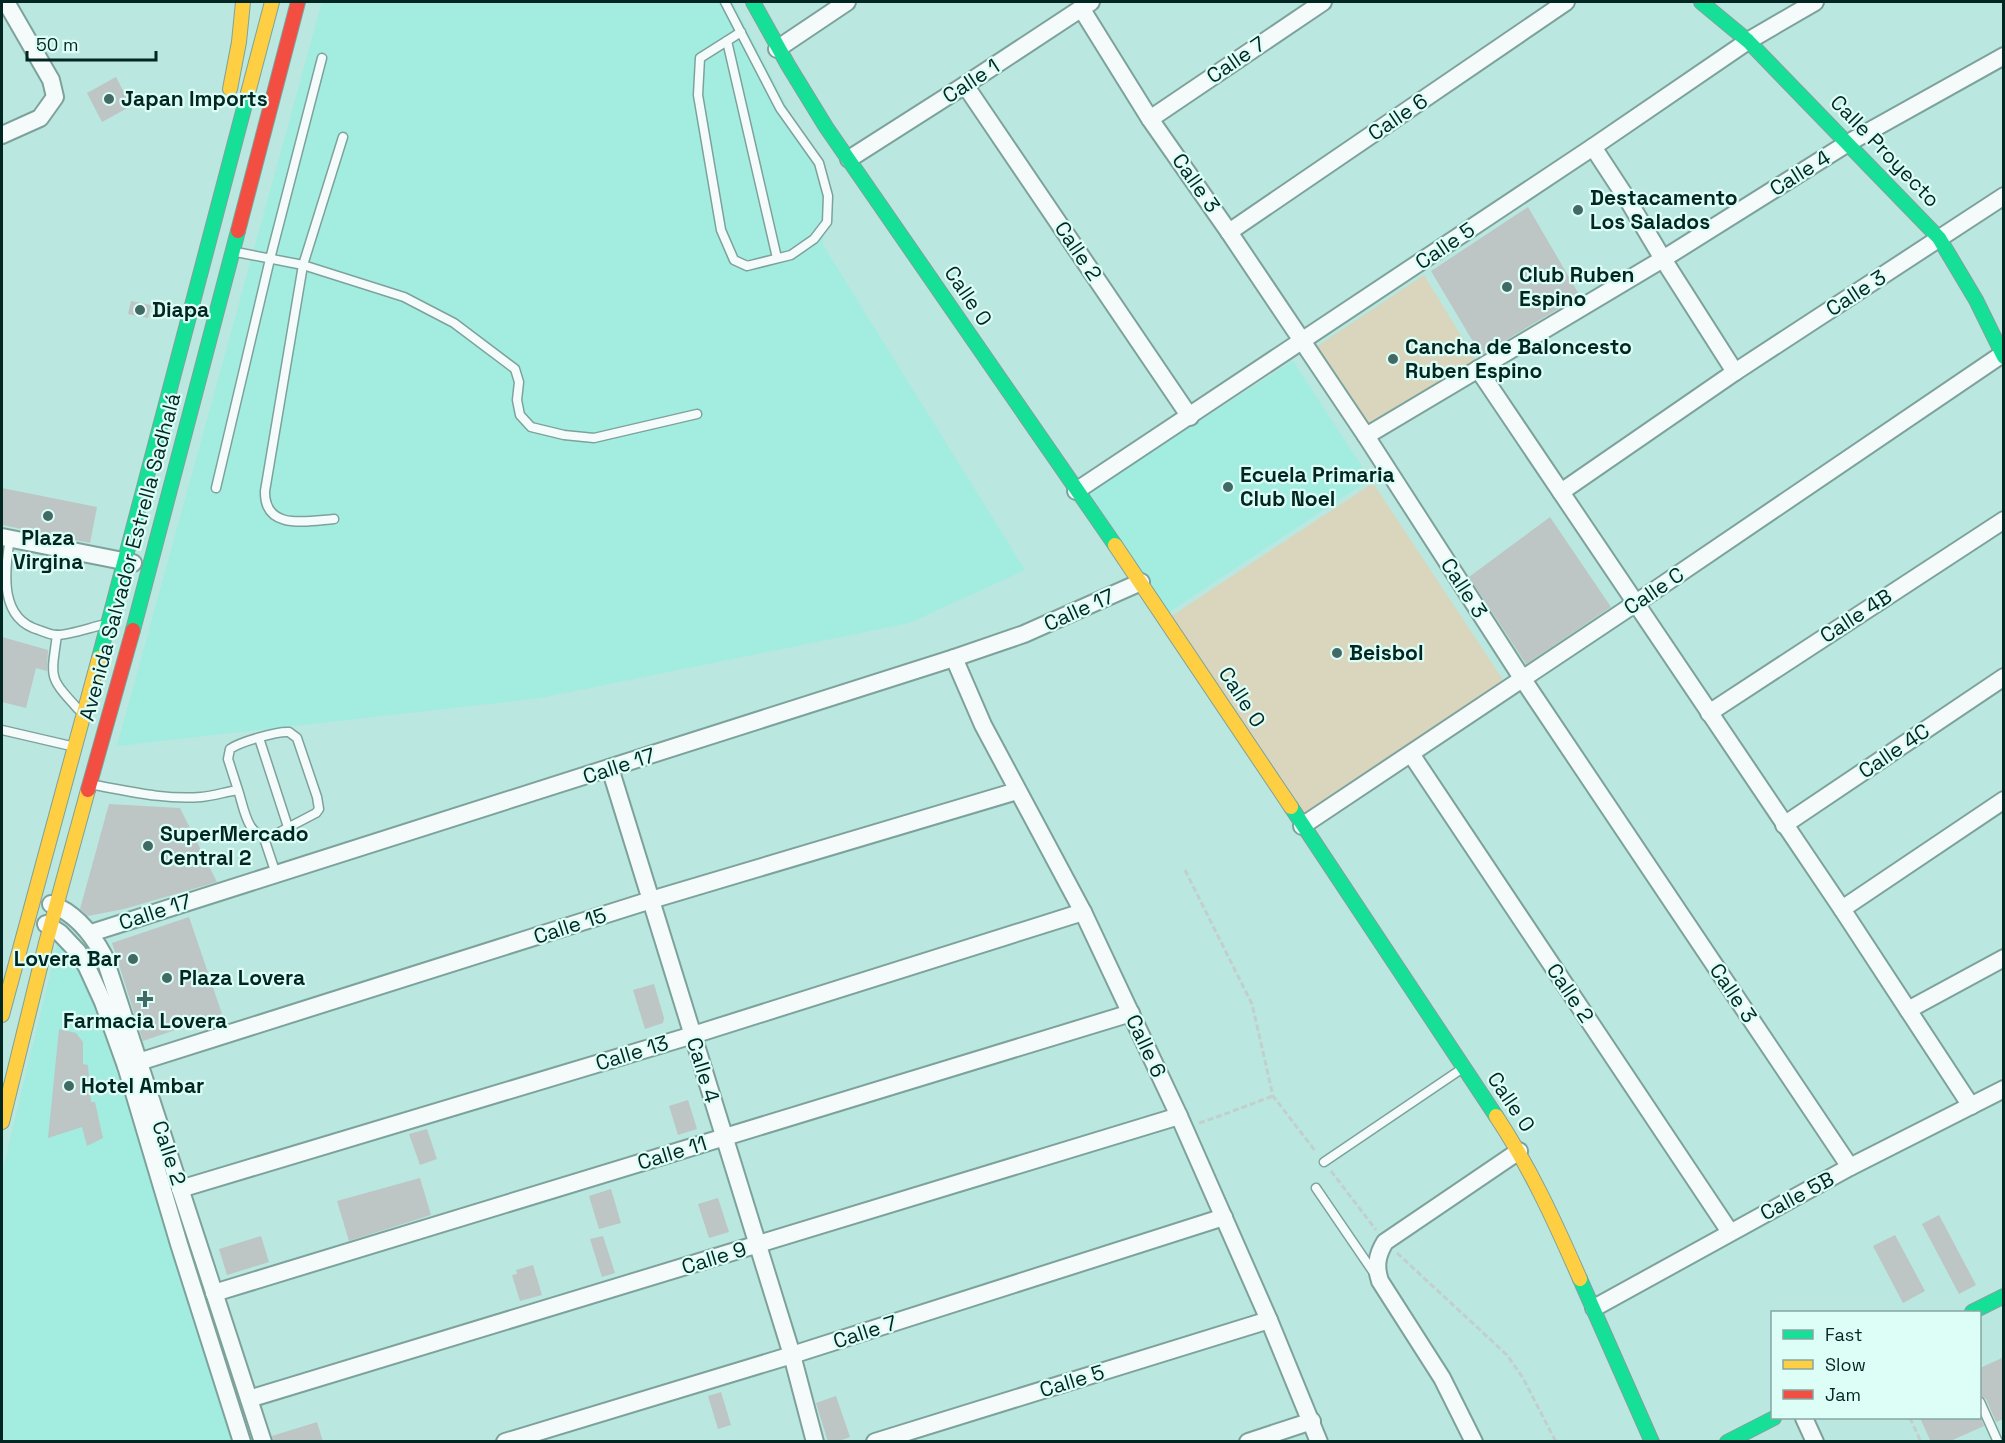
<svg xmlns="http://www.w3.org/2000/svg" width="2005" height="1443" font-family="'Space Grotesk',sans-serif">
<rect width="100%" height="100%" fill="#bae7df"/>
<g fill="#a3ece0">
<path d="M322,2H733L824,178L823,245L1025,570L909,623L540,698L117,746Z"/>
<path d="M1293,361L1370,479L1166,614L1086,494Z"/>
<path d="M60,933L78,952L236,1441L2,1442V1173Z"/>
</g>
<g fill="#dad6be">
<path d="M1424,275L1479,365L1362,436L1307,353Z"/>
<path d="M1373,483L1507,686L1304,820L1167,619Z"/>
</g>
<g fill="#bec5c5">
<path d="M116,77L131,106L102,122L87,93Z"/>
<path d="M1528,207L1580,296L1481,355L1431,271Z"/>
<path d="M131,301L151,305L148,318L128,314Z"/>
<path d="M2,488L97,507L90,543L2,525Z"/>
<path d="M1550,517L1611,607L1526,664L1469,577Z"/>
<path d="M2,637L48,650L47,671L36,668L26,708L2,702Z"/>
<path d="M109,804L180,808L217,882L124,909L88,916L80,909Z"/>
<path d="M189,917L222,1014L143,1041L112,943Z"/>
<path d="M654,984L664,1018L663,1023L645,1029L633,990Z"/>
<path d="M59,1029L76,1033L83,1042V1064L88,1065L91,1102H95L103,1138L87,1146L82,1127L48,1138Z"/>
<path d="M688,1100L697,1129L678,1135L669,1106Z"/>
<path d="M427,1129L437,1159L420,1165L409,1134Z"/>
<path d="M420,1178L431,1215L349,1241L337,1201Z"/>
<path d="M611,1189L621,1223L599,1229L589,1196Z"/>
<path d="M718,1198L729,1232L709,1238L698,1204Z"/>
<path d="M1939,1215L1976,1285L1959,1294L1922,1224Z"/>
<path d="M1895,1235L1925,1291L1903,1303L1873,1246Z"/>
<path d="M261,1236L269,1262L227,1275L219,1249Z"/>
<path d="M603,1236L615,1273L602,1277L590,1239Z"/>
<path d="M533,1265L542,1295L520,1301L512,1275L517,1274L516,1270Z"/>
<path d="M2004,1357V1419L1996,1422L1986,1399L1980,1396V1368Z"/>
<path d="M721,1392L731,1425L718,1429L708,1396Z"/>
<path d="M836,1396L850,1437L836,1442H828L816,1403Z"/>
<path d="M1980,1416L1984,1426L1948,1442H1931L1920,1418Z"/>
<path d="M317,1422L323,1442H273L272,1436Z"/>
</g>
<g fill="none" stroke-linecap="round" stroke-linejoin="round">
<g stroke="#7da29c" stroke-width="11">
<g id="lane">
<path d="M725,2L780,108L819,163L828,196L827,222L814,239L791,255L747,266L734,260L721,230L698,95L700,58L741,32"/>
<path d="M727,41L777,258"/>
<path d="M236,252L303,265L404,297L454,323L515,369L519,382L517,400L520,415L531,427L564,435L594,438L697,414"/>
<path d="M216,488L270,259L322,58"/>
<path d="M334,519C307,521 264,531 265,491L303,265L343,137"/>
<path d="M10,538C4,575 0,619 39,630C44,632 51,635 57,635C69,635 89,628 102,625"/>
<path d="M57,635C51,679 48,676 78,709"/>
<path d="M2,730L71,746"/>
<path d="M259,738L288,827"/>
<path d="M94,785C128,791 165,800 201,797C213,796 225,792 238,790C244,807 247,841 272,836L316,813L319,809L317,797L297,738L289,732C277,731 240,742 230,749L228,759L238,790"/>
<path d="M264,838L276,874"/>
<path d="M1324,1162L1463,1068"/>
<path d="M1316,1188L1374,1273"/>
<path d="M1980,1402L1998,1442"/>
</g>
</g>
<g stroke="#7da29c" stroke-width="20">
<g id="street">
<path d="M1081,8L1150,119L1229,232L1366,436L1522,678L1850,1167"/>
<path d="M777,49L847,2"/>
<path d="M965,85L1190,417"/>
<path d="M1150,119L1323,2"/>
<path d="M2,135L40,118L55,97L51,80L6,2"/>
<path d="M1593,147L1629,202L1663,259L1735,372"/>
<path d="M849,159L965,85L1091,2"/>
<path d="M1229,232L1566,2"/>
<path d="M1478,369L1842,909L1971,1106"/>
<path d="M1366,436L1663,259L1848,143L2004,56"/>
<path d="M1076,491L1593,147L1748,41L1815,2"/>
<path d="M1561,492L1735,372L2004,196"/>
<path d="M2,537L133,563"/>
<path d="M954,658L983,725L1083,912L1179,1116L1269,1320L1319,1442"/>
<path d="M1709,713L2004,520"/>
<path d="M1411,754L1730,1232"/>
<path d="M610,768L792,1355L815,1442"/>
<path d="M1784,825L2004,677"/>
<path d="M1302,826L1636,603L2004,353"/>
<path d="M51,904C76,913 92,934 104,956L263,1442"/>
<path d="M1842,909L2004,800"/>
<path d="M46,924L60,933L78,952L87,967L103,1002L126,1066L179,1244L242,1442"/>
<path d="M91,933L954,658L1024,634L1141,582"/>
<path d="M1908,1010L2004,958"/>
<path d="M126,1066L651,900L1017,791"/>
<path d="M180,1189L693,1035L1083,912"/>
<path d="M214,1293L1131,1013"/>
<path d="M1594,1308L1850,1167L2004,1089"/>
<path d="M249,1399L1179,1116"/>
<path d="M1804,1418L1815,1442"/>
<path d="M505,1442L792,1355L1224,1217"/>
<path d="M875,1442L1269,1320"/>
<path d="M1248,1442L1312,1421"/>
<path d="M1474,1442L1442,1378L1380,1281C1375,1266 1377,1255 1385,1242L1519,1151"/>
</g>
</g>
<g stroke="#7da29c" stroke-width="16">
<g id="fast">
<path d="M753,2L788,65L826,127L1115,545"/>
<path d="M1701,2L1748,41L1939,238L1976,300L2004,357"/>
<path d="M133,630L238,231"/>
<path d="M99,658L248,93"/>
<path d="M1291,807L1496,1116"/>
<path d="M1580,1279L1652,1442"/>
<path d="M1972,1312L2004,1296"/>
<path d="M1727,1442L1774,1418"/>
</g>
</g>
<g stroke="#7da29c" stroke-width="16">
<g id="slow">
<path d="M230,89L239,42L243,2"/>
<path d="M248,93L272,2"/>
<path d="M1115,545L1291,807"/>
<path d="M2,1015L99,658"/>
<path d="M1496,1116C1530,1167 1555,1222 1580,1279"/>
<path d="M2,1122L46,943L88,790"/>
</g>
</g>
<g stroke="#7da29c" stroke-width="16">
<g id="jam">
<path d="M238,231L298,2"/>
<path d="M88,790L133,630"/>
</g>
</g>
<g stroke="#c2d0cd" stroke-width="3" stroke-dasharray="6 3" stroke-linecap="butt">
<path d="M1185,870L1252,1004L1273,1096L1316,1152"/>
<path d="M1199,1123C1224,1115 1248,1105 1273,1096"/>
<path d="M1331,1171L1376,1230"/>
<path d="M1397,1253L1507,1355L1523,1378L1556,1442"/>
<path d="M1910,1418L1921,1442"/>
</g>
<use href="#lane" stroke="#f5fbfa" stroke-width="8"/>
<use href="#street" stroke="#f5fbfa" stroke-width="16"/>
<use href="#fast" stroke="#16e098" stroke-width="14"/>
<use href="#slow" stroke="#ffcf43" stroke-width="14"/>
<use href="#jam" stroke="#f24e42" stroke-width="14"/>
</g>
<g fill="#426a64" stroke="#ddfdf7" stroke-width="2">
<circle cx="109" cy="99" r="6"/>
<circle cx="1578" cy="210" r="6"/>
<circle cx="1507" cy="287" r="6"/>
<circle cx="140" cy="310" r="6"/>
<circle cx="1393" cy="359" r="6"/>
<circle cx="1228" cy="487" r="6"/>
<circle cx="48" cy="516" r="6"/>
<circle cx="1337" cy="653" r="6"/>
<circle cx="148" cy="846" r="6"/>
<circle cx="133" cy="959" r="6"/>
<circle cx="167" cy="978" r="6"/>
<path d="M142 990h6v6h6v6h-6v6h-6v-6h-6v-6h6z"/>
<circle cx="69" cy="1086" r="6"/>
</g>
<g text-anchor="middle" stroke-width="4.5" stroke-linejoin="round" paint-order="stroke">
<g font-size="21" fill="#022722" stroke="#ddfdf7">
<text transform="translate(1236 60) rotate(-34)" y="7">Calle 7</text>
<text transform="translate(971 81) rotate(-33)" y="7">Calle 1</text>
<text transform="translate(1398 117) rotate(-34)" y="7">Calle 6</text>
<text transform="translate(1885 151) rotate(46)" y="7">Calle Proyecto</text>
<text transform="translate(1800 173) rotate(-32)" y="7">Calle 4</text>
<text transform="translate(1196 183) rotate(55)" y="7">Calle 3</text>
<text transform="translate(1445 246) rotate(-34)" y="7">Calle 5</text>
<text transform="translate(1078 251) rotate(56)" y="7">Calle 2</text>
<text transform="translate(1856 293) rotate(-33)" y="7">Calle 3</text>
<text transform="translate(968 296) rotate(56)" y="7">Calle 0</text>
<text transform="translate(130 557) rotate(-75)" y="7">Avenida Salvador Estrella Sadhalá</text>
<text transform="translate(1464 588) rotate(57)" y="7">Calle 3</text>
<text transform="translate(1654 591) rotate(-34)" y="7">Calle C</text>
<text transform="translate(1079 610) rotate(-24)" y="7">Calle 17</text>
<text transform="translate(1856 616) rotate(-33)" y="7">Calle 4B</text>
<text transform="translate(1242 697) rotate(57)" y="7">Calle 0</text>
<text transform="translate(1894 751) rotate(-34)" y="7">Calle 4C</text>
<text transform="translate(619 766) rotate(-18)" y="7">Calle 17</text>
<text transform="translate(155 912) rotate(-18)" y="7">Calle 17</text>
<text transform="translate(570 926) rotate(-18)" y="7">Calle 15</text>
<text transform="translate(1570 993) rotate(56)" y="7">Calle 2</text>
<text transform="translate(1733 993) rotate(56)" y="7">Calle 3</text>
<text transform="translate(1146 1046) rotate(65)" y="7">Calle 6</text>
<text transform="translate(632 1053) rotate(-17)" y="7">Calle 13</text>
<text transform="translate(703 1070) rotate(73)" y="7">Calle 4</text>
<text transform="translate(1511 1102) rotate(56)" y="7">Calle 0</text>
<text transform="translate(169 1153) rotate(72)" y="7">Calle 2</text>
<text transform="translate(672 1153) rotate(-17)" y="7">Calle 11</text>
<text transform="translate(1797 1196) rotate(-28)" y="7">Calle 5B</text>
<text transform="translate(714 1258) rotate(-17)" y="7">Calle 9</text>
<text transform="translate(865 1332) rotate(-18)" y="7">Calle 7</text>
<text transform="translate(1072 1381) rotate(-17)" y="7">Calle 5</text>
</g>
<g font-size="21" font-weight="bold" fill="#022722" stroke="#ddfdf7" text-anchor="start">
<text x="121" y="106">Japan Imports</text>
<text x="1590" y="205">Destacamento<tspan x="1590" dy="24">Los Salados</tspan></text>
<text x="1519" y="282">Club Ruben<tspan x="1519" dy="24">Espino</tspan></text>
<text x="152" y="317">Diapa</text>
<text x="1405" y="354">Cancha de Baloncesto<tspan x="1405" dy="24">Ruben Espino</tspan></text>
<text x="1240" y="482">Ecuela Primaria<tspan x="1240" dy="24">Club Noel</tspan></text>
<text x="48" y="545" text-anchor="middle">Plaza<tspan x="48" dy="24">Virgina</tspan></text>
<text x="1349" y="660">Beisbol</text>
<text x="160" y="841">SuperMercado<tspan x="160" dy="24">Central 2</tspan></text>
<text x="121" y="966" text-anchor="end">Lovera Bar</text>
<text x="179" y="985">Plaza Lovera</text>
<text x="145" y="1028" text-anchor="middle">Farmacia Lovera</text>
<text x="81" y="1093">Hotel Ambar</text>
</g>
</g>
<rect width="2005" height="1443" fill="none" stroke="#022722" stroke-width="6"/>
<rect x="1771" y="1311" width="210" height="108" fill="#ddfdf7" stroke="#85a7a2" stroke-width="1.5"/>
<rect x="1783" y="1330" width="30" height="9" fill="#16e098" stroke="#85a7a2" stroke-width="1.5"/>
<text x="1825" y="1341" font-size="18" fill="#022722">Fast</text>
<rect x="1783" y="1360" width="30" height="9" fill="#ffcf43" stroke="#85a7a2" stroke-width="1.5"/>
<text x="1825" y="1371" font-size="18" fill="#022722">Slow</text>
<rect x="1783" y="1390" width="30" height="9" fill="#f24e42" stroke="#85a7a2" stroke-width="1.5"/>
<text x="1825" y="1401" font-size="18" fill="#022722">Jam</text>
<path d="M27 51v9h129v-9" fill="none" stroke="#022722" stroke-width="3"/>
<text x="36" y="51" font-size="18" fill="#022722" stroke="#ddfdf7" stroke-width="4.5" paint-order="stroke">50 m</text>
</svg>
